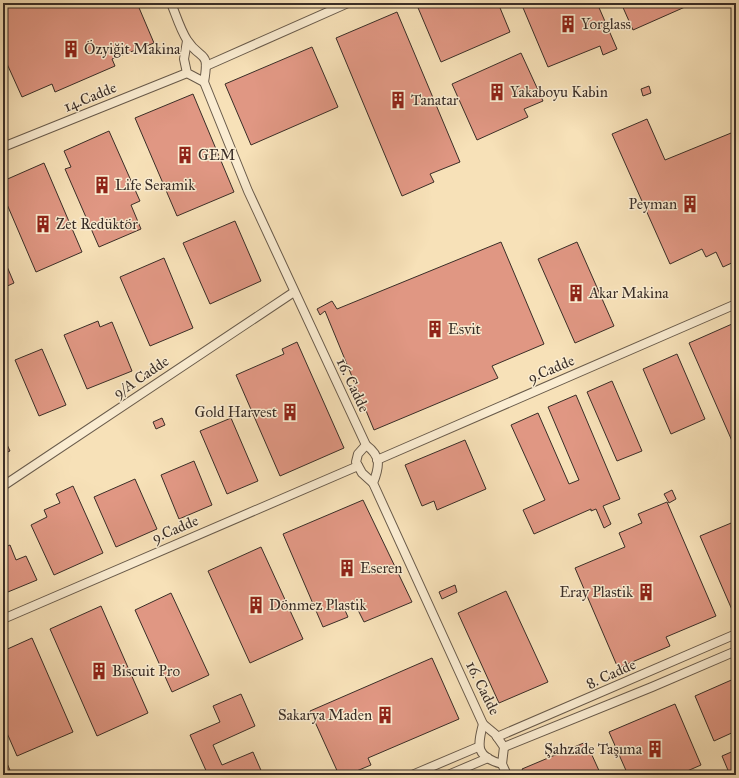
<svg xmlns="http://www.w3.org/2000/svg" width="739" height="778" font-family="'IM FELL Great Primer',serif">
<rect width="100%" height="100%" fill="#f7e1b8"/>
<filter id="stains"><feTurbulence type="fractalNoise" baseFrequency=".005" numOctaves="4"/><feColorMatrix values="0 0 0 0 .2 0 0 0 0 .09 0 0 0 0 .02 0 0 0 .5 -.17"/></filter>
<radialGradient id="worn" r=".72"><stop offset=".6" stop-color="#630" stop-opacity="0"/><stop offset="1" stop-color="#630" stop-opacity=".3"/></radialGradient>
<g fill="#e09783" stroke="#3a2e27">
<path d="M3,3H137L154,43L112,59L115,66L55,92L52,84L22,97L3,55Z"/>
<path d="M416,3H498L510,32L441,62Z"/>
<path d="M521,3H597L617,49L603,55L600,46L548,67Z"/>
<path d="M621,3H694L633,30Z"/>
<path d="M397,12L460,162L430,174L434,182L402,196L336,38Z"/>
<path d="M312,47L338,107L251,145L225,84Z"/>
<path d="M521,53L543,101L524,109L528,117L477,140L452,84Z"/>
<path d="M649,86L651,93L643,96L641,89Z"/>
<path d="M193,94L234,192L177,216L135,118Z"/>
<path d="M647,119L665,160L736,131V261L723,267L716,252L706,257L702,249L670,264L612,134Z"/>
<path d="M109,131L140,201L131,205L141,229L99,247L65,169L71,167L64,151Z"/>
<path d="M44,163L82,252L36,272L3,195V181Z"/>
<path d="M235,221L261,281L210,304L183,243Z"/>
<path d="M501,242L544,344L492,366L498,378L374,430L325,311L320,315L317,309L332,301L337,309Z"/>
<path d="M577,242L614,326L575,343L538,259Z"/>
<path d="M3,257L14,283L3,288Z"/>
<path d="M164,258L193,328L150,346L120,277Z"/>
<path d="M98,321L100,327L112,322L132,371L87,389L64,335Z"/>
<path d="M732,324L736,334V450L689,343Z"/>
<path d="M297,342L344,448L280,476L236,375L284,354L282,349Z"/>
<path d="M42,349L66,405L39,416L15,360Z"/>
<path d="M677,354L705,419L671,434L643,369Z"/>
<path d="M612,381L642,451L617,461L587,392Z"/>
<path d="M576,395L620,499L603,506L611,524L604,528L596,509L591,511V509L534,534L523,510L545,500L511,425L538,413L569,484L579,480L548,407Z"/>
<path d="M162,418L165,425L156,429L153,422Z"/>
<path d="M231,418L258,481L227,494L200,431Z"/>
<path d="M3,436L10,451L3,454Z"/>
<path d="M465,440L486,489L437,510L434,501L422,506L405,465Z"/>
<path d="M194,461L212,505L179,519L161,475Z"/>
<path d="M135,479L157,529L116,547L94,497Z"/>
<path d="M73,486L103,553L54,575L31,525L47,517L44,510L60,503L56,494Z"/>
<path d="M672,490L676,499L669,503L664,494Z"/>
<path d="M363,500L412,602L364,622L355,604L344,608L348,617L323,627L283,534Z"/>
<path d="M667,502L716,616L666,637L670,646L618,668L575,568L625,547L619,533L642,523L638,514Z"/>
<path d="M736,521V619L700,536Z"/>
<path d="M10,545L16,560L26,556L37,580L3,594V548Z"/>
<path d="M261,547L303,639L250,663L208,571Z"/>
<path d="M455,585L457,592L442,599L439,592Z"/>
<path d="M506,591L548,682L499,703L458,613Z"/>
<path d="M171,593L209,675L172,692L135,610Z"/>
<path d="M101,606L148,713L97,736L50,629Z"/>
<path d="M32,638L73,732L17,756L3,724V651Z"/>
<path d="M432,658L459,719L368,758L371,765L347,775H339L310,711Z"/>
<path d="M736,678V731L714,741L695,696Z"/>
<path d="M241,694L255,726L213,745L222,765L253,752L263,775H208L190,735L220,722L213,706Z"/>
<path d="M675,704L701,765L678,775H628L609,732Z"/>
<path d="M586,742L601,775H525L522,769Z"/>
<path d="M736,750V775H730L722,756Z"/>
<path d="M3,754L12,775H3Z"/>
</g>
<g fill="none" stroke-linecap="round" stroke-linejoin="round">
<g stroke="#695b4b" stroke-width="10">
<g id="minor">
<path d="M171,3C176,15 180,29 187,40C201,62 210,48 204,82L248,191L366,445C381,456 380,466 373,483L483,724L495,734L504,747L502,764L507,775"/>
<path d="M187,41L184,59L187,73L204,82"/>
<path d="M206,66L348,3"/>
<path d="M3,147L187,73"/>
<path d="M366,445L358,454L356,462L362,473L373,483"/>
<path d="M377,460L736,304"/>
<path d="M3,486L294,292"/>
<path d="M3,619L358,466"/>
<path d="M483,724C477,747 476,757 502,764"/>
<path d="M497,737L736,634"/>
<path d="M504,747L652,687L736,651"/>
<path d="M412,775L478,747"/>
<path d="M448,775L488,758"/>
</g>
</g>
<use href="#minor" stroke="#faecd1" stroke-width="8"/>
</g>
<defs>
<g id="building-bare" transform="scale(1.38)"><path d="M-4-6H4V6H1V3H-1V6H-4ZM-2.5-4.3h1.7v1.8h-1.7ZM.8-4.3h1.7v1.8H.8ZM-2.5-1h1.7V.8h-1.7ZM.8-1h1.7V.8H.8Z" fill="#8f2418" stroke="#faecd1" stroke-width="2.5" paint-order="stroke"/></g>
</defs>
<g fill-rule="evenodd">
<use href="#building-bare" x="568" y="24"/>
<use href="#building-bare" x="71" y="49"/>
<use href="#building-bare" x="497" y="92"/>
<use href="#building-bare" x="398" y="100"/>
<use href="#building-bare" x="185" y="155"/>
<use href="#building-bare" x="102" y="185"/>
<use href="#building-bare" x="690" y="204"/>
<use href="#building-bare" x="43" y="224"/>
<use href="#building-bare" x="576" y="293"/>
<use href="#building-bare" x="435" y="329"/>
<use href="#building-bare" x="290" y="412"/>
<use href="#building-bare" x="347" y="568"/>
<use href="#building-bare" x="646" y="592"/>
<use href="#building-bare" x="256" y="605"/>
<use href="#building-bare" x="99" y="671"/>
<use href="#building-bare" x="385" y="715"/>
<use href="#building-bare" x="655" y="749"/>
</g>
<g text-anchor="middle" stroke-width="3" stroke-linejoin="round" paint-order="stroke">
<g font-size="15" fill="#3a2e27" stroke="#faecd1" text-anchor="start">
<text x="581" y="29">Yorglass</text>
<text x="84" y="54">Özyiğit Makina</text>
<text x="510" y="97">Yakaboyu Kabin</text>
<text x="411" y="105">Tanatar</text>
<text x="198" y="160">GEM</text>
<text x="115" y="190">Life Seramik</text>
<text x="677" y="209" text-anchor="end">Peyman</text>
<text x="56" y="229">Zet Redüktör</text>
<text x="589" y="298">Akar Makina</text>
<text x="448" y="334">Esvit</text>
<text x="277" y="417" text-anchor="end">Gold Harvest</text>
<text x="360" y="573">Eseren</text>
<text x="633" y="597" text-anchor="end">Eray Plastik</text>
<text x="269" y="610">Dönmez Plastik</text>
<text x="112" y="676">Biscuit Pro</text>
<text x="372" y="720" text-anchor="end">Sakarya Maden</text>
<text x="642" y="754" text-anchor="end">Şahzade Taşıma</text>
</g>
<g font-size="15" fill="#3a2e27" stroke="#faecd1">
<text transform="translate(90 97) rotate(-22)" y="5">14.Cadde</text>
<text transform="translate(551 369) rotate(-23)" y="5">9.Cadde</text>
<text transform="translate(141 377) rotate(-34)" y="5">9/A Cadde</text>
<text transform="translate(353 385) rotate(65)" y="5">16. Cadde</text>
<text transform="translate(175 529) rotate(-23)" y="5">9.Cadde</text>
<text transform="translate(611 674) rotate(-24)" y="5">8. Cadde</text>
<text transform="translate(483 688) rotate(64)" y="5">16. Cadde</text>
</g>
</g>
<rect width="739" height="778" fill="none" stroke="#f7e1b8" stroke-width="16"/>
<rect x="4" y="4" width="731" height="770" fill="none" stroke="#3a2e27" stroke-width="2"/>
<rect x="8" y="8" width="723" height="762" fill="none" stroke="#3a2e27"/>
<rect width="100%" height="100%" filter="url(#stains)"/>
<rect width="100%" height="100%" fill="url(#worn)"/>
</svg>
